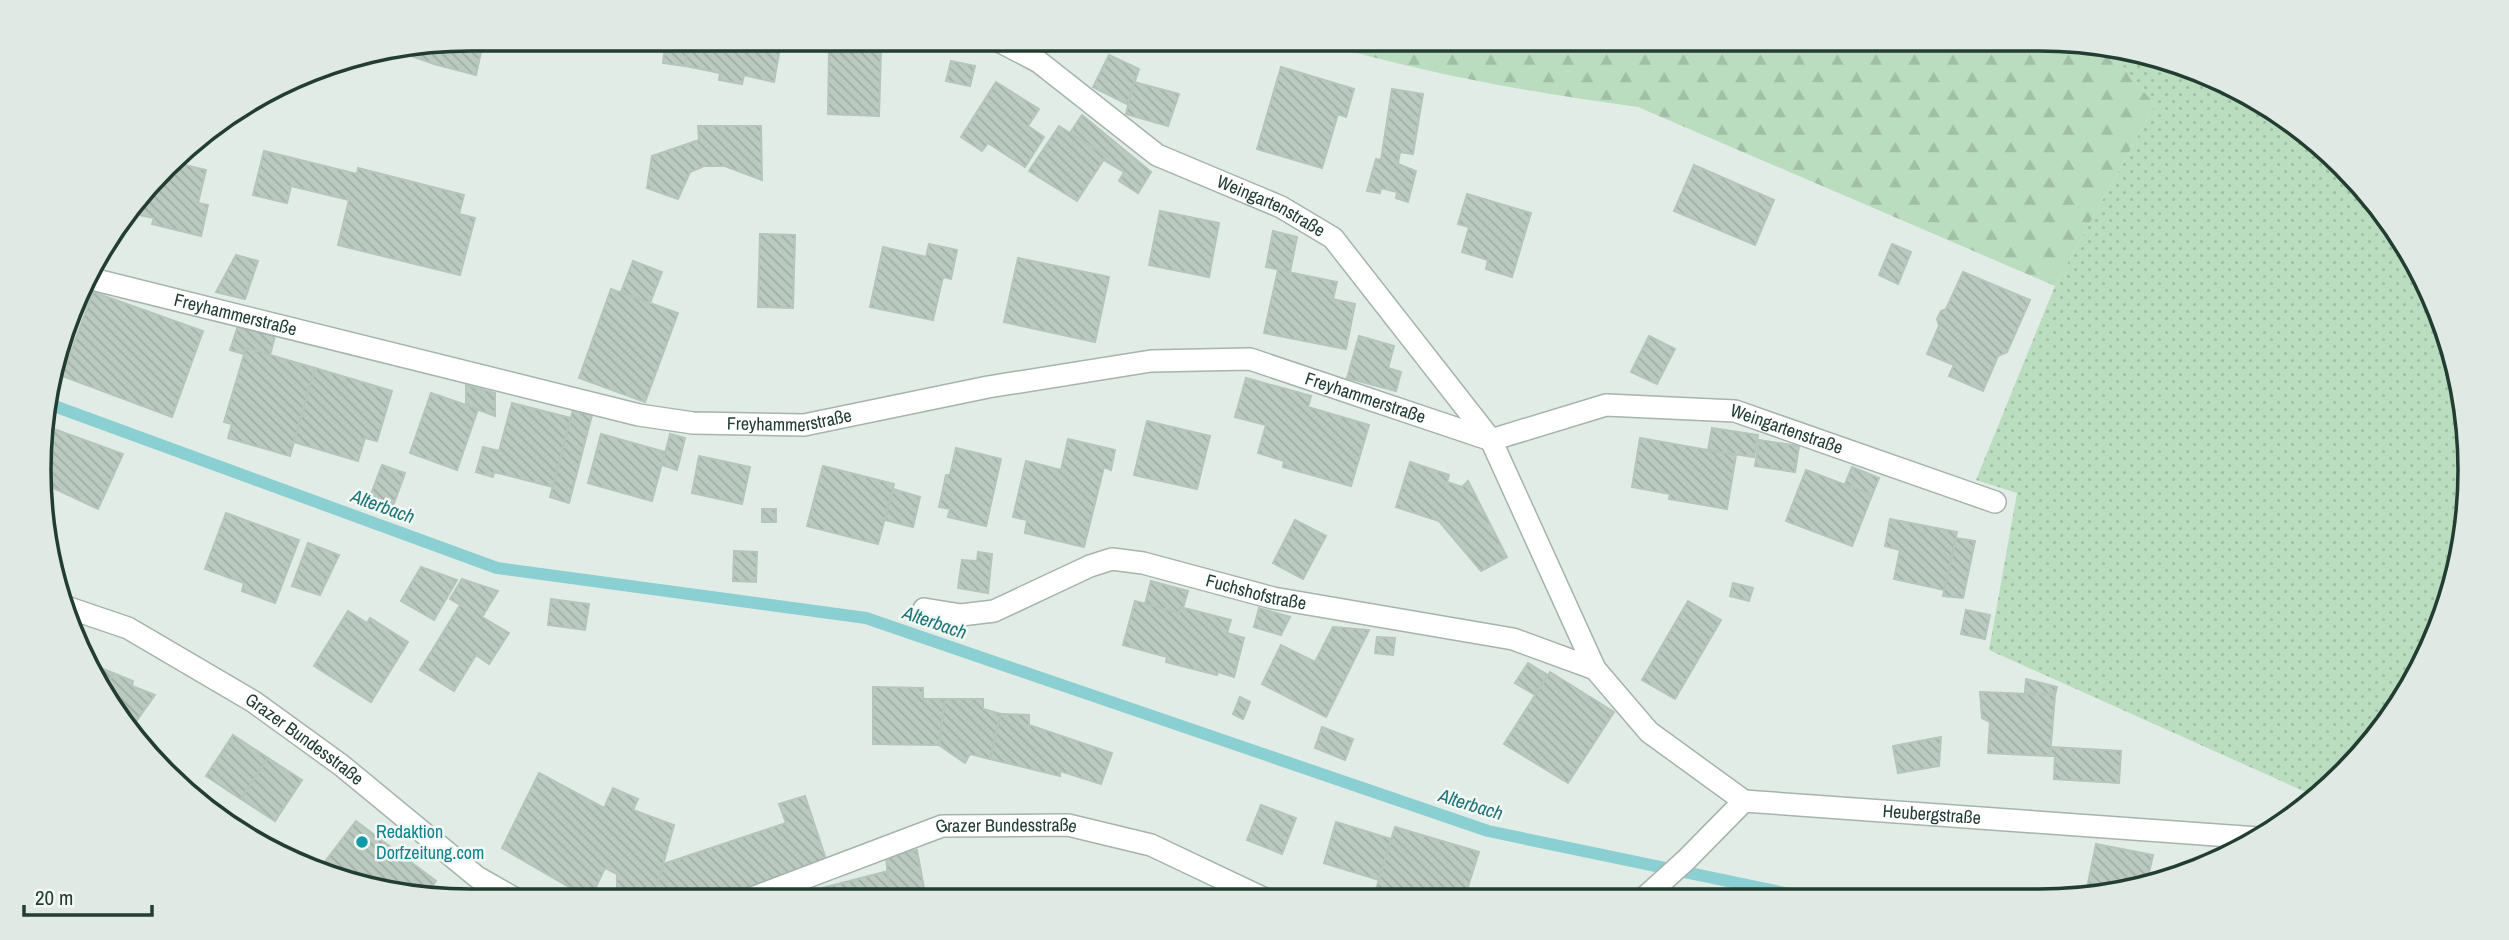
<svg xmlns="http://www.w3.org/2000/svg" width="2509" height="940" font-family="'Archivo Narrow',sans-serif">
<defs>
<pattern id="grass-dots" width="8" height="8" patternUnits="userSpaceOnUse" patternTransform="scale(1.75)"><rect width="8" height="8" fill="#bbddbf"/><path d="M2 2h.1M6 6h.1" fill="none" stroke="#a0bfa5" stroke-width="1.8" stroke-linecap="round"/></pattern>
<pattern id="forest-firs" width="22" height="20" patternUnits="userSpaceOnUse" patternTransform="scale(1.75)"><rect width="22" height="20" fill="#bbddbf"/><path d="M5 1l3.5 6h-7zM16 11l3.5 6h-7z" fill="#a0bfa5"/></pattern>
<pattern id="building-back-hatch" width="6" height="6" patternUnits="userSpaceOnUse" patternTransform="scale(1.75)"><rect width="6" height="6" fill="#bacac1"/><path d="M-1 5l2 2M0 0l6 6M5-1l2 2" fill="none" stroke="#a0aea6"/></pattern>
</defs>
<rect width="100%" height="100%" fill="#e2ece6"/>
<path fill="url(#grass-dots)" d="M2108,48L2151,53L2302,128L2413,255L2467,414L2456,582L2398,709L2319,798L1989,650L2017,493L1976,480L2055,286L2155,105Z"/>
<path fill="url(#forest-firs)" d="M1309,39H2039L2108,48L2155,105L2055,286L1638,107C1527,92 1415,72 1309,39Z"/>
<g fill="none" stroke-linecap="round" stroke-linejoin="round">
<path stroke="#8acfd1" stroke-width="12" d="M46,403L497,568L866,618L1488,831L1809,898"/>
</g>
<g fill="url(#building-back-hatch)" stroke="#b4c5bc" stroke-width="2">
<path d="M470,38H484L476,75L434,64L397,51Z"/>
<path d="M666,38H689L685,66L663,63Z"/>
<path d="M689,38H787L786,43L781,42L774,82L744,75L742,84L719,80L720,73L685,66Z"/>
<path d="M1071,38H1120L1118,49Z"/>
<path d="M829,50L881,51L879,116L828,114Z"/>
<path d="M1109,55L1139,69L1127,104L1093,87Z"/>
<path d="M951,61L975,66L970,86L946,81Z"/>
<path d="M1281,67L1354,89L1346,117L1338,114L1322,168L1257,149Z"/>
<path d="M996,82L1039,109L1028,126L1044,137L1025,167L988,143L982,151L961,137Z"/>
<path d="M1134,82L1179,94L1168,126L1126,114Z"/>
<path d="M1392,89L1423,94L1413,154L1400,152L1398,164L1416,171L1408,202L1396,198L1397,192L1381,188L1380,193L1367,191L1376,159L1381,160Z"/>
<path d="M1082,115L1151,172L1138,193L1119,181L1124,172L1104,160L1106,156L1070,133Z"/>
<path d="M698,126H761L762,180L725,166H704L690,172L678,199L647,188L652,156L699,140Z"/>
<path d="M1059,126L1106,156L1077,201L1029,171Z"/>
<path d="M264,151L357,174L358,168L464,195L459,214L475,218L460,275L338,245L349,200L291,186L287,203L253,195Z"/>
<path d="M172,162L206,170L198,203L208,205L201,236L152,224L154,218L130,213Z"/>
<path d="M1694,165L1774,200L1755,245L1674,211Z"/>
<path d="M1467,194L1531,213L1512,277L1486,269L1488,260L1462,252L1469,227L1458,224Z"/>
<path d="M1160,211L1219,223L1209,277L1149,265Z"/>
<path d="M1273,231L1297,237L1290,272L1266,267Z"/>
<path d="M760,234L795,235L793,308L758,307Z"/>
<path d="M929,244L957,250L951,279L943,277L933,320L870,307L883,247L926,257Z"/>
<path d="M1892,244L1911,252L1898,284L1879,275Z"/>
<path d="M236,255L258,261L245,299L216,292Z"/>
<path d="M1018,258L1109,277L1095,342L1004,322Z"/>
<path d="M633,261L662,272L650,303L621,292Z"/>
<path d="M1278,270L1337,282L1333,299L1355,304L1346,349L1264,333Z"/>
<path d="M1963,272L2030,300L2007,352L1998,356L1983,391L1949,376L1954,365L1927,354L1939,326L1937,319L1941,311L1946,309Z"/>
<path d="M611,289L678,313L645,402L579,378Z"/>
<path d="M93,292L203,331L172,417L62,376Z"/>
<path d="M238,326L275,336L270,355L246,348L244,354L230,350Z"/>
<path d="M1359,336L1394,346L1388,368L1401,372L1396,391L1347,378Z"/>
<path d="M1649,336L1675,349L1657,384L1631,372Z"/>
<path d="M246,348L315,368L290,456L228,438L232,424L224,422Z"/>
<path d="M315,368L392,391L377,441L365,438L358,461L294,442Z"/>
<path d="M1246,378L1311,396L1308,407L1369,425L1351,486L1283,467L1284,461L1258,453L1266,425L1235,417Z"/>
<path d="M466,385L495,393V416L466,405Z"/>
<path d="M431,393L478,409L457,470L410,453Z"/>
<path d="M512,403L571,418L553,487L494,472L493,477L476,472L483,447L499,451Z"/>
<path d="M573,410L592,415L569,503L550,497Z"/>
<path d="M1147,421L1210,436L1197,489L1134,475Z"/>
<path d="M43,425L123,454L98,509L45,484Z"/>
<path d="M1712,428L1758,435L1754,457L1708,450Z"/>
<path d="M601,434L665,452L652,501L588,483Z"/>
<path d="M670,434L685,438L677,470L662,465Z"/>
<path d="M1640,438L1736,455L1727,509L1669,499L1670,494L1632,487Z"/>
<path d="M1068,439L1115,450L1111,470L1104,467L1084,547L1025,533L1027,520L1013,517L1026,461L1061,470Z"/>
<path d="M1759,440L1799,446L1795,472L1755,466Z"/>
<path d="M956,448L1001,459L986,526L948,517L950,509L939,507L946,475H950Z"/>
<path d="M699,456L750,467L742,504L692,493Z"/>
<path d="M1410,462L1449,475L1447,482L1462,487L1468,481L1507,557L1481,571L1439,521L1396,507Z"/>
<path d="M382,465L405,473L393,506L370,497Z"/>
<path d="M823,466L894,484L878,544L807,526Z"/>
<path d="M1852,467L1879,478L1872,495L1845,484Z"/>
<path d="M1806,470L1872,495L1852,546L1786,521Z"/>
<path d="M893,489L920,497L913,527L885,520Z"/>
<rect x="762" y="509" width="14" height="13"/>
<path d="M226,513L299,540L275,603L242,591L244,583L205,569Z"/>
<path d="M1890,519L1957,532L1945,590L1894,579L1900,550L1885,546Z"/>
<path d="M1295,520L1326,536L1303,579L1273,563Z"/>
<path d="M1956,538L1975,541L1963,598L1943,596Z"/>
<path d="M308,543L339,555L320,595L292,586Z"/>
<path d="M734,551L757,552L756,582L733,581Z"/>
<path d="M978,552L992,554L988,593L958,588L962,560L977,561Z"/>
<path d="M421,567L457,580L434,620L401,601Z"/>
<path d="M462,579L498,591L482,617L509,633L489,664L476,655L454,691L420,670L460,605L450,599Z"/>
<path d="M1151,581L1188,591L1183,608L1180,607L1179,613L1145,604Z"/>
<path d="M1733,583L1753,588L1749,601L1730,596Z"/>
<path d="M551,599L589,604L585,630L548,625Z"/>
<path d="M1135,601L1179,613L1180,607L1231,620L1227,633L1244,638L1234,677L1218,672L1217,675L1166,662L1167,657L1123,645Z"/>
<path d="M1688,601L1721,620L1675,699L1642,680Z"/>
<path d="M1259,608L1290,617L1281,635L1254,627Z"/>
<path d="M1966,610L1990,615L1985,639L1961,634Z"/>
<path d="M348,611L367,623L370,618L408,642L371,702L314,666Z"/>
<path d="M1333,627L1369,630L1326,717L1262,684L1281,645L1315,662Z"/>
<path d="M1377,637L1395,638L1393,655L1375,653Z"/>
<path d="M1528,663L1548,675L1535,695L1515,683Z"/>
<path d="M92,664L113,673L104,693Z"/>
<path d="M1550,672L1614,712L1568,783L1504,744Z"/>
<path d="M113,673L133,681L132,686L155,695L130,730L111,709L104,693Z"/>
<path d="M2026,679L2057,687L2055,695L2025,693Z"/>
<path d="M873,687L923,688V699H945L939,745L873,744Z"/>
<path d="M1980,692L2055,695L2050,756L1988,753L1990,722L1982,718Z"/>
<path d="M1240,697L1250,702L1243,719L1233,714Z"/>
<path d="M945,699H983V709L1001,714L990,759L970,754L965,763L939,745Z"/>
<path d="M1001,714L1029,715V725L1112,753L1101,784L1060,771V776L990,759Z"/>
<path d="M1322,727L1353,739L1345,760L1315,748Z"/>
<path d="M233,735L268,758L241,799L206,776Z"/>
<path d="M1941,737L1939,766L1898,773L1893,746Z"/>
<path d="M2051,747L2121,751L2119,783L2054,779L2055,756H2050Z"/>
<path d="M268,758L302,780L275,821L241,799Z"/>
<path d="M539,773L604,808L613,788L638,799L633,810L674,825L653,901H617V874L605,868L590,899L502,848Z"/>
<path d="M805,796L827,862L722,895L653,901L663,864L786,823L779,804Z"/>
<path d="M1261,805L1296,818L1282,854L1247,840Z"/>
<path d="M356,821L436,881L425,896L358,887L335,875L336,873L324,863Z"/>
<path d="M1336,822L1391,839L1379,880L1324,863Z"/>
<path d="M1395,827L1479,852L1464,899H1373Z"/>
<path d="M2096,844L2153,855L2147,882L2096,898H2085Z"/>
<path d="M917,850L926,899L890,901L886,856Z"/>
<path d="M888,871L890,901H819L818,889Z"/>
</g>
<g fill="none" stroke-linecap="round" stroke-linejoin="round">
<g stroke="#a5b4ac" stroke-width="24">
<g id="street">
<path id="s1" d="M993,38L1039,62L1157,155L1281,207L1333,238L1491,440L1595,669L1649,732L1744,801"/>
<path id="s2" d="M88,278L639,415L693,423L804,425L988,387L1151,361L1250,359L1491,440"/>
<path id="s3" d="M1491,440L1606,405L1735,411L1995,502"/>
<path id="s4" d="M69,608L128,628L254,702L341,765L477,877L519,901"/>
<path id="s5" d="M924,609L961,615L994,611L1090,566L1112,559L1143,563L1273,598L1513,639L1595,669"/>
<path id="s6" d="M1643,899L1686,860L1744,801L2258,838"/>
<path id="s7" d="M744,901L942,826L1068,825L1151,845L1267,900"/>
</g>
</g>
<use href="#street" stroke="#fff" stroke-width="21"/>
</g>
<circle fill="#0f9aa8" stroke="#f2f8f4" stroke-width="2.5" cx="362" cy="842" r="7"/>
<g text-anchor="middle" stroke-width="5" stroke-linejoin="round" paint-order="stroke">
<g font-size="18" fill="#223d32" stroke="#f2f8f4">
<text dy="6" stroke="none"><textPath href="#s1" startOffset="327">Weingartenstraße</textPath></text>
<text dy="6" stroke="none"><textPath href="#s2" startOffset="152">Freyhammerstraße</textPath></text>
<text dy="6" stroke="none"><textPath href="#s2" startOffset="1307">Freyhammerstraße</textPath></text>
<text dy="6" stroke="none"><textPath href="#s2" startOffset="719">Freyhammerstraße</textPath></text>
<text dy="6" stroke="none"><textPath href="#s3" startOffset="304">Weingartenstraße</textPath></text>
<text dy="6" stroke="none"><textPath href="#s5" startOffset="348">Fuchshofstraße</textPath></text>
<text dy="6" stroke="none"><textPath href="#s4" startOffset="271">Grazer Bundesstraße</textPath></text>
<text dy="6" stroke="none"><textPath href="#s6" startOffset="329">Heubergstraße</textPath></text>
<text dy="6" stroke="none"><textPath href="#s7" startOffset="276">Grazer Bundesstraße</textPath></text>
</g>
<g font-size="18" fill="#0d838f" stroke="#f2f8f4" text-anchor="start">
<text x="376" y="838">Redaktion<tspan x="376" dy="21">Dorfzeitung.com</tspan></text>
</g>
<g font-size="19" font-style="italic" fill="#1d7578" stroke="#f2f8f4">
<text transform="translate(383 506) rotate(20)" y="7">Alterbach</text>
<text transform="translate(935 622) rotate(19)" y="7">Alterbach</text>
<text transform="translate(1471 804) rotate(17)" y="7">Alterbach</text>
</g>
</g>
<path d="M0 0H2509V940H0ZM470 51H2039A419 419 0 0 1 2458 470V470A419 419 0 0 1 2039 889H470A419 419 0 0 1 51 470V470A419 419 0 0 1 470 51Z" fill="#e1e9e4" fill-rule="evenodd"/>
<path fill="none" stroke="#223d32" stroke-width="3.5" d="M470 51H2039A419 419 0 0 1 2458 470V470A419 419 0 0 1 2039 889H470A419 419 0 0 1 51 470V470A419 419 0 0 1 470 51Z"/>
<path d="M24 905v10h128v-10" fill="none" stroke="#223d32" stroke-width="3.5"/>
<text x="35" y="905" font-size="21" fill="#223d32" stroke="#f2f8f4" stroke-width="5" paint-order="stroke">20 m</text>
</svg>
